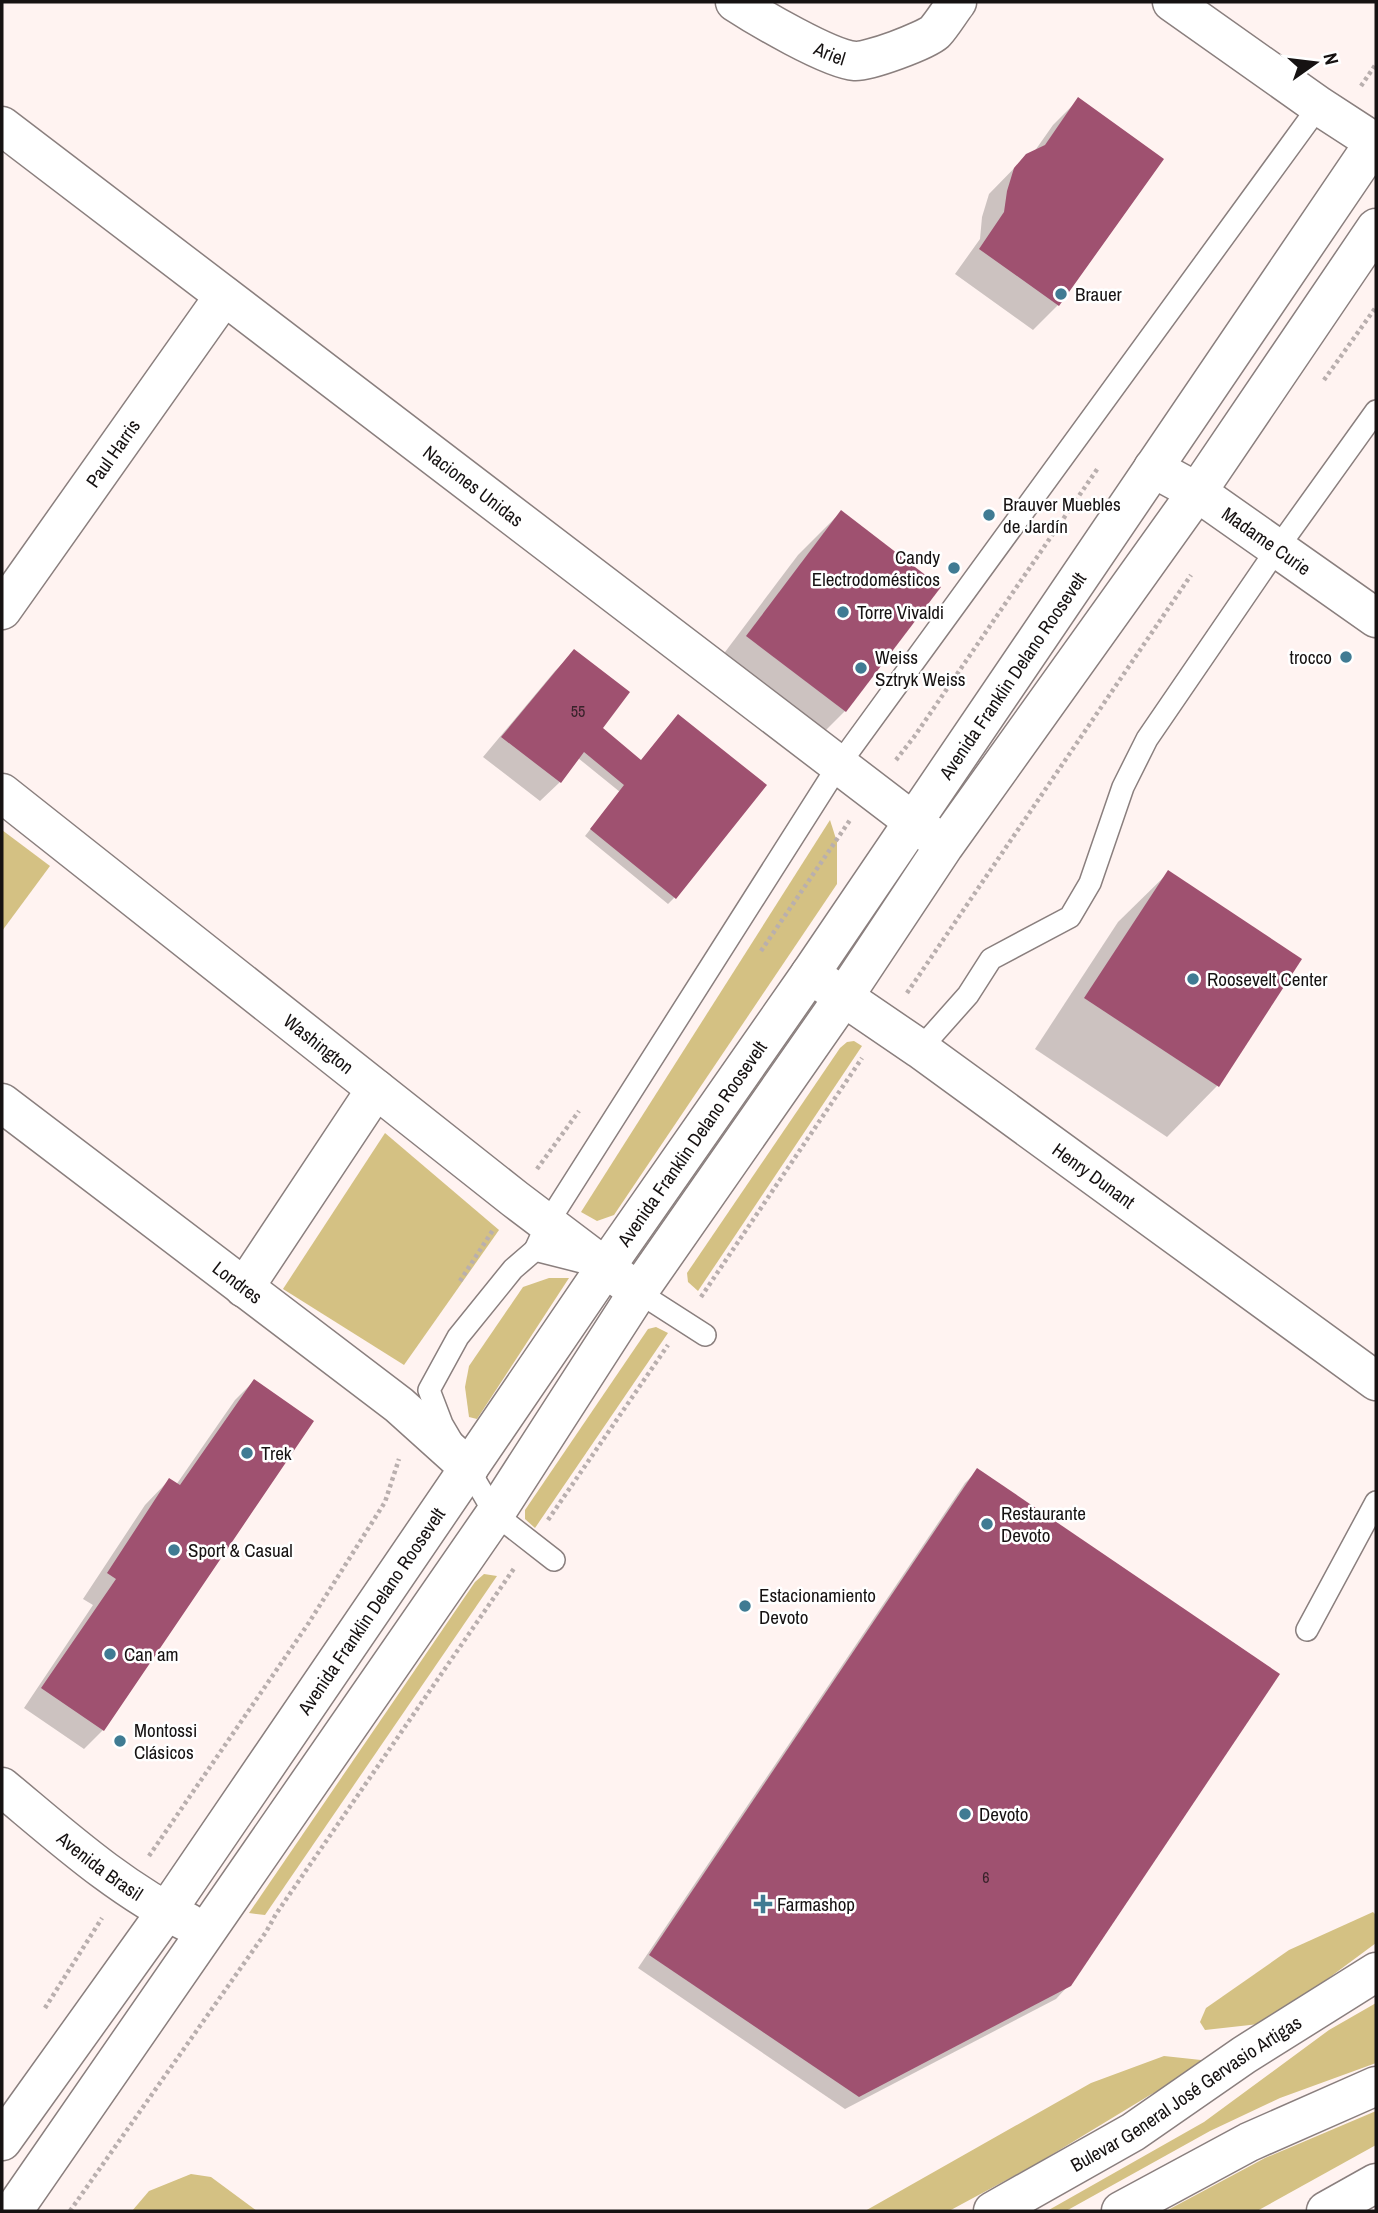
<svg xmlns="http://www.w3.org/2000/svg" width="1378" height="2213" font-family="'Archivo Narrow',sans-serif">
<rect width="100%" height="100%" fill="#fff3f1"/>
<g fill="#d4c183">
<path d="M830,820L837,842V884L614,1215L597,1221L581,1212Z"/>
<path d="M2,830L50,866L2,931Z"/>
<path d="M854,1041L862,1046L698,1291L688,1282L687,1273L840,1048L847,1042Z"/>
<path d="M385,1133L499,1230L404,1365L283,1289Z"/>
<path d="M549,1278H569L477,1419L469,1417L465,1387L469,1366L523,1287Z"/>
<path d="M656,1327L668,1333L535,1528L525,1519V1510L648,1329Z"/>
<path d="M484,1574L497,1576L265,1915L249,1913L475,1582Z"/>
<path d="M1373,1912L1376,1915V1943L1268,2023L1205,2030L1200,2022L1206,2008L1289,1950Z"/>
<path d="M1376,2003V2063L1280,2098L1210,2131L1066,2211H1047L1204,2122L1329,2030Z"/>
<path d="M1164,2056L1201,2060L1205,2065L1150,2095L1038,2163L949,2211H865L1091,2083Z"/>
<path d="M1376,2111V2145L1257,2211H1166L1265,2158Z"/>
<path d="M191,2174L211,2177L257,2211H132L149,2191Z"/>
</g>
<g fill="#0003">
<path d="M1078,100L1161,159L1058,305L1033,330L955,274L980,239L982,217L989,194L1027,155L1034,152L1053,125Z"/>
<path d="M841,512L939,587L845,711L802,754L704,680L798,555Z"/>
<path d="M574,652L594,737L641,762L674,898L668,904L585,836L620,792L578,758L560,782L540,801L483,757L555,671Z"/>
<path d="M1169,872L1300,960L1217,1086L1167,1137L1035,1049L1118,922Z"/>
<path d="M254,1381L103,1730L84,1749L24,1708L93,1605L83,1599L145,1505L169,1480L176,1485L235,1400Z"/>
<path d="M978,1470L1069,1985L1056,1999L845,2109L638,1968L965,1483Z"/>
</g>
<g fill="#9f5170">
<path d="M1078,97L1164,159L1059,306L979,249L1004,212L1007,191L1014,168L1026,154L1045,145Z"/>
<path d="M841,510L941,587L846,712L746,636Z"/>
<path d="M574,649L630,692L603,728L641,760L678,714L767,785L676,899L590,829L624,785L584,752L561,783L501,737Z"/>
<path d="M1168,870L1302,959L1219,1087L1084,998Z"/>
<path d="M254,1379L314,1421L104,1731L41,1688L116,1579L107,1573L169,1478L180,1485Z"/>
<path d="M977,1468L1280,1674L1071,1986L859,2097L649,1955Z"/>
</g>
<g fill="none" stroke-linecap="round" stroke-linejoin="round">
<g stroke="#8a7f7e" stroke-width="24">
<g id="lane">
<path d="M920,1049L968,995L991,959L1070,917L1090,883L1123,787L1147,739L1277,549L1376,411"/>
<path d="M535,1250L547,1224L838,766L1319,106"/>
<path d="M638,1292L705,1335"/>
<path d="M554,1560L495,1514L442,1424L429,1390L458,1337L513,1269L535,1250L586,1263"/>
<path d="M1307,1630L1376,1502"/>
</g>
</g>
<g stroke="#8a7f7e" stroke-width="41">
<g id="street">
<path id="s1" d="M735,2C758,17 829,59 855,61C868,62 925,41 935,32C943,23 950,11 957,2"/>
<path d="M1172,2L1319,106L1376,143"/>
<path id="s2" d="M1153,468L1197,492L1376,618"/>
<path id="s3" d="M2,610L224,296"/>
<path id="s4" d="M2,793L515,1199L638,1292"/>
<path id="s5" d="M810,974L920,1049L1376,1381"/>
<path id="s6" d="M2,1103L399,1405L469,1468"/>
<path d="M244,1288L376,1089"/>
<path d="M1326,2211L1376,2183"/>
</g>
</g>
<g stroke="#8a7f7e" stroke-width="41">
<g id="secondary">
<path id="s7" d="M2,126L932,836"/>
<path id="s8" d="M2,1787C61,1836 119,1889 189,1923"/>
<path id="s9" d="M2,2141L166,1912L605,1268L810,974L1376,140"/>
<path d="M13,2211L495,1514L638,1292L845,995L944,846L1197,492L1376,228"/>
<path id="s10" d="M993,2211L1133,2132L1244,2055L1376,1972"/>
<path d="M1121,2211L1249,2142L1376,2086"/>
</g>
</g>
<g stroke="#b9afae" stroke-width="4.5" stroke-dasharray="3.5 3.5" stroke-linecap="butt">
<path d="M1361,86L1376,64"/>
<path d="M1324,380L1376,307"/>
<path d="M896,760L914,737L1098,468"/>
<path d="M761,951L850,820"/>
<path d="M907,993L1191,575"/>
<path d="M537,1169L579,1111"/>
<path d="M460,1281L493,1230"/>
<path d="M701,1297L862,1058"/>
<path d="M548,1520L668,1345"/>
<path d="M149,1856L308,1624L385,1502L399,1459"/>
<path d="M45,2008L102,1918"/>
<path d="M70,2211L266,1932L276,1914L515,1567"/>
</g>
<use href="#lane" stroke="#fff" stroke-width="21"/>
<use href="#street" stroke="#fff" stroke-width="38"/>
<use href="#secondary" stroke="#fff" stroke-width="38"/>
</g>
<g fill="#407b93" stroke="#fff" stroke-width="2.5">
<circle cx="1061" cy="294" r="7"/>
<circle cx="989" cy="515" r="7"/>
<circle cx="954" cy="568" r="7"/>
<circle cx="843" cy="612" r="7"/>
<circle cx="1346" cy="657" r="7"/>
<circle cx="861" cy="668" r="7"/>
<circle cx="1193" cy="979" r="7"/>
<circle cx="247" cy="1453" r="7"/>
<circle cx="987" cy="1524" r="7"/>
<circle cx="174" cy="1550" r="7"/>
<circle cx="745" cy="1606" r="7"/>
<circle cx="110" cy="1654" r="7"/>
<circle cx="120" cy="1741" r="7"/>
<circle cx="965" cy="1814" r="7"/>
<path d="M759.5 1893.5h7v7h7v7h-7v7h-7v-7h-7v-7h7z"/>
</g>
<g text-anchor="middle" stroke-width="5" stroke-linejoin="round" paint-order="stroke">
<g font-size="16" fill="#38222a">
<text x="578" y="717">55</text>
<text x="986" y="1883">6</text>
</g>
<g font-size="19" fill="#161212" stroke="#fff">
<text dy="7" stroke="none"><textPath href="#s1" startOffset="108">Ariel</textPath></text>
<text dy="7" stroke="none"><textPath href="#s3" startOffset="192">Paul Harris</textPath></text>
<text dy="7" stroke="none"><textPath href="#s7" startOffset="593">Naciones Unidas</textPath></text>
<text dy="7" stroke="none"><textPath href="#s2" startOffset="135">Madame Curie</textPath></text>
<text dy="7" stroke="none"><textPath href="#s9" startOffset="1780">Avenida Franklin Delano Roosevelt</textPath></text>
<text dy="7" stroke="none"><textPath href="#s4" startOffset="404">Washington</textPath></text>
<text dy="7" stroke="none"><textPath href="#s9" startOffset="1213">Avenida Franklin Delano Roosevelt</textPath></text>
<text dy="7" stroke="none"><textPath href="#s5" startOffset="348">Henry Dunant</textPath></text>
<text dy="7" stroke="none"><textPath href="#s6" startOffset="296">Londres</textPath></text>
<text dy="7" stroke="none"><textPath href="#s9" startOffset="646">Avenida Franklin Delano Roosevelt</textPath></text>
<text dy="7" stroke="none"><textPath href="#s8" startOffset="126">Avenida Brasil</textPath></text>
<text dy="7" stroke="none"><textPath href="#s10" startOffset="226">Bulevar General José Gervasio Artigas</textPath></text>
</g>
<g font-size="19" fill="#161212" stroke="#fff" text-anchor="start">
<text x="1075" y="301">Brauer</text>
<text x="1003" y="511">Brauver Muebles<tspan x="1003" dy="22">de Jardín</tspan></text>
<text x="940" y="564" text-anchor="end">Candy<tspan x="940" dy="22">Electrodomésticos</tspan></text>
<text x="857" y="619">Torre Vivaldi</text>
<text x="875" y="664">Weiss<tspan x="875" dy="22">Sztryk Weiss</tspan></text>
<text x="1332" y="664" text-anchor="end">trocco</text>
<text x="1207" y="986">Roosevelt Center</text>
<text x="261" y="1460">Trek</text>
<text x="1001" y="1520">Restaurante<tspan x="1001" dy="22">Devoto</tspan></text>
<text x="188" y="1557">Sport &amp; Casual</text>
<text x="759" y="1602">Estacionamiento<tspan x="759" dy="22">Devoto</tspan></text>
<text x="124" y="1661">Can am</text>
<text x="134" y="1737">Montossi<tspan x="134" dy="22">Clásicos</tspan></text>
<text x="979" y="1821">Devoto</text>
<text x="777" y="1911">Farmashop</text>
</g>
</g>
<rect width="1378" height="2213" fill="none" stroke="#161212" stroke-width="7"/>
<g transform="translate(1315 63) rotate(76)" stroke="#ffffff" stroke-width="5" paint-order="stroke">
<path d="M0-5L12 26L0 18L-12 26Z" fill="#161212"/>
<text y="-10" font-size="19" font-weight="bold" text-anchor="middle" fill="#161212">N</text>
</g>
</svg>
